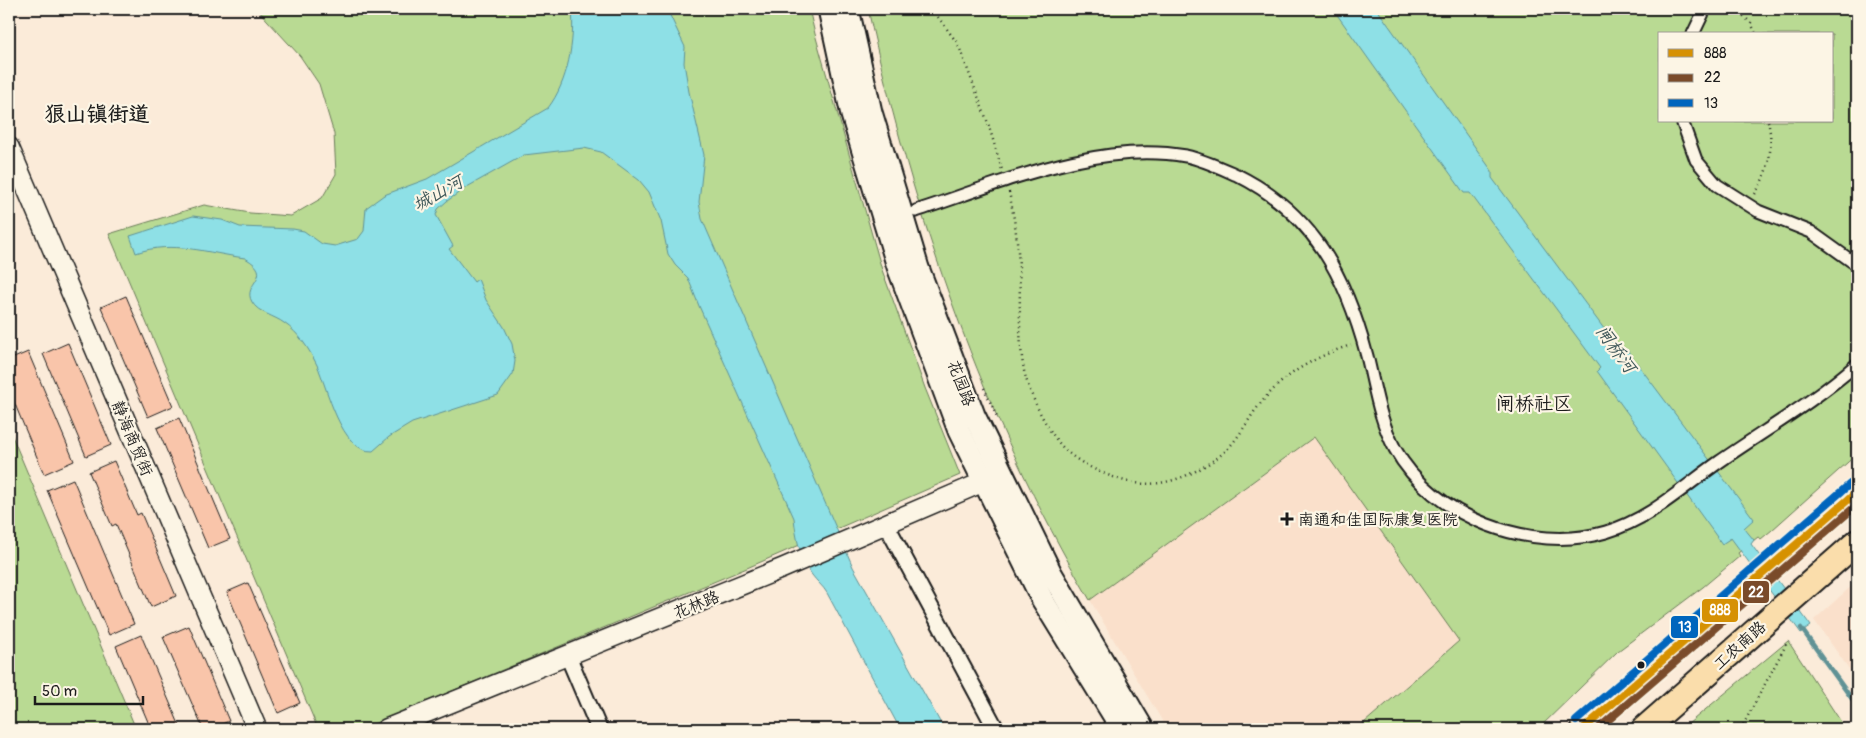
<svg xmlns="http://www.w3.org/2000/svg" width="1866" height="738" font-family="Pangolin,'LXGW WenKai TC',sans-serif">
<rect width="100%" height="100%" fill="#fbebd9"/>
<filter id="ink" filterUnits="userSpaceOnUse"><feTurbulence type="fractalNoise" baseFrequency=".02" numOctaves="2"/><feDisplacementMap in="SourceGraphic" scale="10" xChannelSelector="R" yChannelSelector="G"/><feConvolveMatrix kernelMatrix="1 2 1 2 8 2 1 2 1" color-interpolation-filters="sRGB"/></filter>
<g filter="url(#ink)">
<g fill="#fae0cb">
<path d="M1314,437L1459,641L1357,729H1167L1090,600Z"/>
<path d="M1857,581V680L1814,620Z"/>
</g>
<g fill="#b9da93" stroke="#6a7b58" fill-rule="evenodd">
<path d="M257,9H809L815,34L882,270L925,388L960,475L747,568L361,729H318L109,234L204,205L250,213L291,216L322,198L336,174L334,134L319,84L300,56Z"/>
<path d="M868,9H1857V454L1772,530L1761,539L1758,537L1738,553L1740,556L1703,587L1618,651L1538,729H1357L1459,641L1314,437L1090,600C983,418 913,214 868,9ZM1660,34H1832V121H1660Z"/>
<path d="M9,429L136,729H9Z"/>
<path d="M1788,641L1845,728L1844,729H1682Z"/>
</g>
<g fill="#8ee0e6" stroke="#609295">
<path d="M572,9H667L685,47L684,63L689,92L704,155L699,202L702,219L853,567L944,729H900L827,593C823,586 817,582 812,575C800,559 796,537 794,518L699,306L688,278L675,265L668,254L661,221L649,192L639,180L601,152L584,148L524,155L467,187L447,201L438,209L436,215L453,246L449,249L474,282L478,279L486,300L504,327L512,344L515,361L513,374L498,395L412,423L389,437L373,451C341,453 327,387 317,365C309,349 299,333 284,323C275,316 258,313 252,302C241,283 277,276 245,258C207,253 173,240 136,253L130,236L193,216L222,220L240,227L293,229L304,231L322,244L335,246L358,239L364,231L366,208L384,195L427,179L548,108C568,82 575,41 572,9Z"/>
<path d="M1333,9H1377L1492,171V178L1622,353L1627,350L1754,519L1744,528L1754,540L1751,544L1811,626L1801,633L1731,538L1722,544L1597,371L1600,368L1470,193H1464Z"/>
</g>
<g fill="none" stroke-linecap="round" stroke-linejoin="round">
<path stroke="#609295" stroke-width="4.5" d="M1801,628L1857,706"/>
</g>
<g fill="#f9c5aa" stroke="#1c1c1c">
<path d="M126,296L173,406L148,417L101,307Z"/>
<path d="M68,343L111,445L86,456L43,354Z"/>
<path d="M28,352L74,461L44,474L9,390V360Z"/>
<path d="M179,418L230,539L208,548L157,428Z"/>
<path d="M114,461L137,515L141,513L176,596L151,607L116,524L112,526L89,472Z"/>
<path d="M73,479L134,624L109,635L47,490Z"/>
<path d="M248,583L300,703L278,713L227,592Z"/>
<path d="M189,626L229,721L210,729H203L163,637Z"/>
<path d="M141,635L181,729H151L116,646Z"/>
</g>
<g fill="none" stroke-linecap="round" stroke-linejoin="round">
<g stroke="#1c1c1c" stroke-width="15">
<g id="pedestrian">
<path d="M1693,34L1705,9"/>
<path d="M1682,121L1696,160L1717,185L1758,211L1811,232L1857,265"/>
<path d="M916,211C999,184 1098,140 1186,156C1204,160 1221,168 1237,175C1314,213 1346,277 1367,356C1375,388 1379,419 1395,449C1433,518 1532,554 1606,532C1650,519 1682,488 1719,462C1765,430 1814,402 1857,364"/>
</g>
</g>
<g stroke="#1c1c1c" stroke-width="19">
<g id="minor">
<path d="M886,524L996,729"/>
<path d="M568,656L599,729"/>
</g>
</g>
<g stroke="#1c1c1c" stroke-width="22">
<g id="tertiary">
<path d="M9,147L257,729"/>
<path d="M386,729L783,568L997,476"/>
</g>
</g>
<g stroke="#1c1c1c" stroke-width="25">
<g id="secondary">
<path d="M829,9L852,115L898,267L959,431L1042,599L1122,729"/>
<path d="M848,9L871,112L918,268L974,415L1051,573L1143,729"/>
</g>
</g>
<g stroke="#1c1c1c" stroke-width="28">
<g id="primary">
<path d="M1583,729L1857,492"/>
<path d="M1644,729L1857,542"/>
</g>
</g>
<g stroke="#1c1c1c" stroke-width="2.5" stroke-dasharray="1 4" stroke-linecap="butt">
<path d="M932,9L958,44L988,123L1002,170"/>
<path d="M1736,9L1751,23L1756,34"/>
<path d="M1009,192C1014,216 1018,242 1019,267C1021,299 1018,332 1023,365C1026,389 1050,439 1070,454C1082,464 1099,472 1113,477C1152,493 1190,479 1222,454C1236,442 1244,427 1254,412C1279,377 1311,358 1351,345"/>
<path d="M1755,194C1769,171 1774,147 1768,121"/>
<path d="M984,388L998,420"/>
<path d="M1741,729L1788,641"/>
</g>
<use href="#pedestrian" stroke="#fcf5e5" stroke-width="11"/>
<use href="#minor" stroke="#fcf5e5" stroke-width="15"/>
<use href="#tertiary" stroke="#fcf5e5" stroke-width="19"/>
<use href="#secondary" stroke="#fcf5e5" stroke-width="21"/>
<use href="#primary" stroke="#faddab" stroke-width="24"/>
<g stroke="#fcf5e5" stroke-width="11">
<path id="bus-1" d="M1583,729L1857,492"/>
</g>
<g stroke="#fcf5e5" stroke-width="11">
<path id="bus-2" d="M1598,729L1857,505"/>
</g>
<g stroke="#fcf5e5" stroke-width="11">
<path id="bus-3" d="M1576,721L1850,484"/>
</g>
<use href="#bus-1" stroke="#d69104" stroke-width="8"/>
<use href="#bus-2" stroke="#7a4b2a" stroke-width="8"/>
<use href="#bus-3" stroke="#0065bd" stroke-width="8"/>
</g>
</g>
<g fill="#1c1c1c" stroke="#fcf5e5" stroke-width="2">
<path d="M1284.5 511.5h5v5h5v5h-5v5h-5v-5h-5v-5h5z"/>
<circle cx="1641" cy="665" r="4.5"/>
</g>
<g text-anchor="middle" stroke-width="4.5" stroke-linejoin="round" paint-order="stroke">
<g font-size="16" fill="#1c1c1c" stroke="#fcf5e5">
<text transform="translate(962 383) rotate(69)" y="6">花园路</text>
<text transform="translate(133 438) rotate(67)" y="6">静海商贸街</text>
<text transform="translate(696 604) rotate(-22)" y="6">花林路</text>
<text transform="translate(1739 645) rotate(-42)" y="6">工农南路</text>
</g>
<g font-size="16" fill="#1c1c1c" stroke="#fcf5e5" text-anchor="start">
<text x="1298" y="525">南通和佳国际康复医院</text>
</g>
<g font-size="18" font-style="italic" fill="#3e5759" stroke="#fcf5e5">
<text transform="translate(438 193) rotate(-29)" y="6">城山河</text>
<text transform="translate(1616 349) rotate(54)" y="6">闸桥河</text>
</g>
<g font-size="19" fill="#1c1c1c" stroke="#fcf5e5">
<text x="1534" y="410">闸桥社区</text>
</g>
<g font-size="21" font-weight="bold" fill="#1c1c1c" stroke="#fcf5e5">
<text x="97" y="121">狼山镇街道</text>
</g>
</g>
<g stroke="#fcf5e5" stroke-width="2">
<rect x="1742" y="580" width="28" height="24" rx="5" fill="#7a4b2a"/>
<rect x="1701" y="598" width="38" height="25" rx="5" fill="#d69104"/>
<rect x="1670" y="615" width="29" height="24" rx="5" fill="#0065bd"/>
</g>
<g font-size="14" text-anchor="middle" font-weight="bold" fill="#fff">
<text x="1756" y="597">22</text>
<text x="1720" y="615">888</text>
<text x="1685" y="632">13</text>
</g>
<rect width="1866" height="738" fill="none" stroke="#fcf5e5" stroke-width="30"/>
<rect x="15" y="15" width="1836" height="708" fill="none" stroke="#1c1c1c" stroke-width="2" filter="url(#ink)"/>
<rect x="1658" y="32" width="175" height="90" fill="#fcf5e5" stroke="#a29e95"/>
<rect x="1668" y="49" width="25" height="8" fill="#d69104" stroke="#a29e95"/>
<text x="1704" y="58" font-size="15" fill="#1c1c1c">888</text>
<rect x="1668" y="74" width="25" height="8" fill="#7a4b2a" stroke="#a29e95"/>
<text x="1704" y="82" font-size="15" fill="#1c1c1c">22</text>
<rect x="1668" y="99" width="25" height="8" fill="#0065bd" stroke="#a29e95"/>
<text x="1704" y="108" font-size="15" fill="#1c1c1c">13</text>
<path d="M35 696v8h108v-8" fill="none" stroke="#1c1c1c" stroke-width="2.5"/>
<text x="42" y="696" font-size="15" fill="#1c1c1c" stroke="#fcf5e5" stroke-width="4" paint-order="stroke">50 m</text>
</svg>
